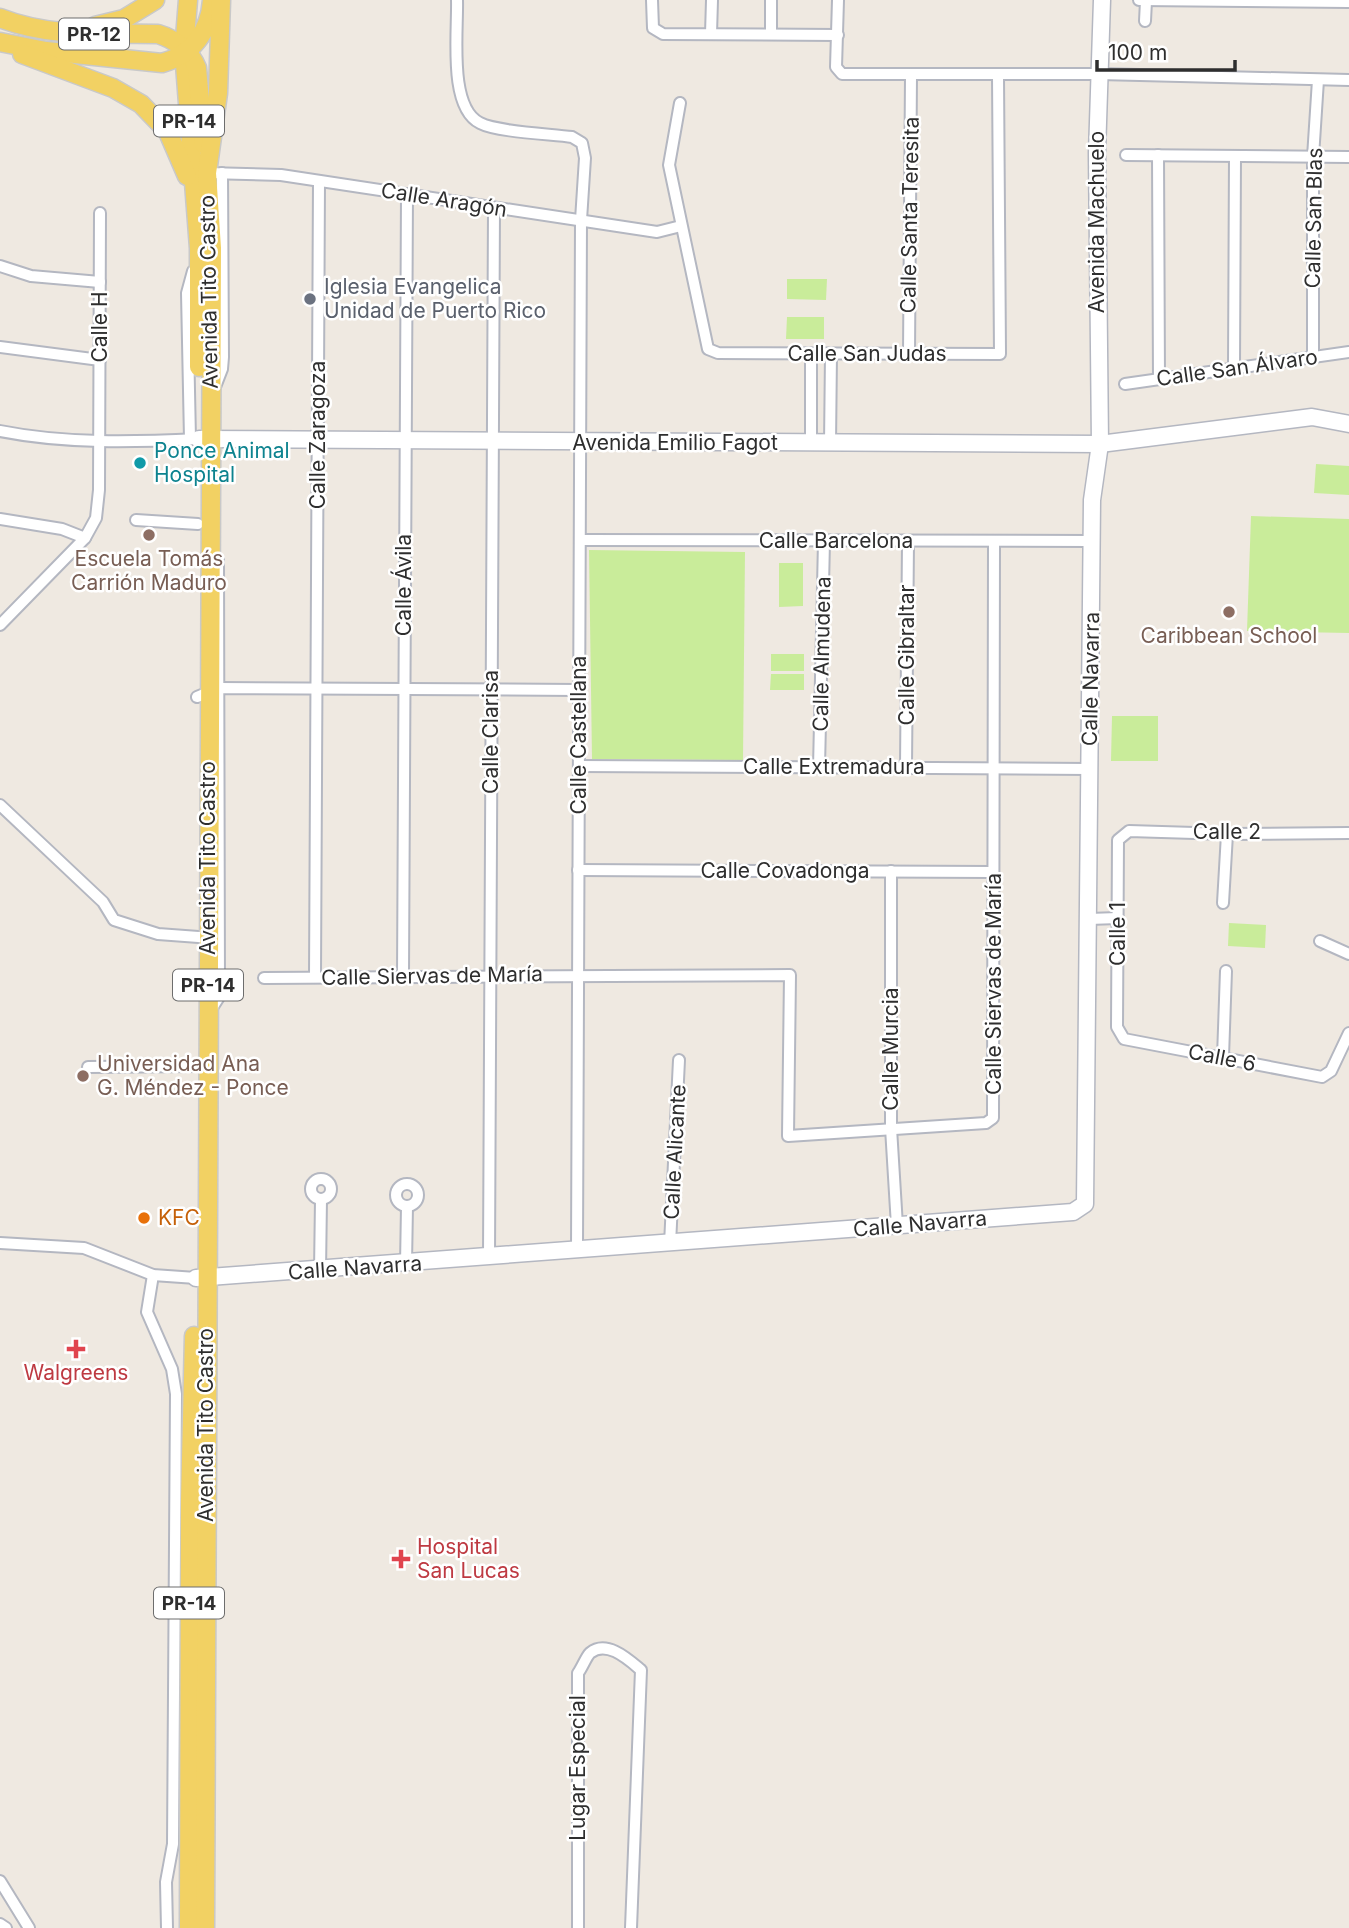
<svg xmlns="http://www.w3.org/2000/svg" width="1349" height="1928" font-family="Inter,sans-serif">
<rect width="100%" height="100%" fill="#efe9e1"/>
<g fill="#c9ec9a">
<path d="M787,279H827L826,300L787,299Z"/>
<path d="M787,317H824V339H786Z"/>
<path d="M1316,464L1349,466V495L1314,493Z"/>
<path d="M1251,516L1349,519V633L1247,631Z"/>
<path d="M589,550L745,552L743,760L592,759Z"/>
<path d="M779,563H803V606L779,607Z"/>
<rect x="771" y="654" width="33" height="17"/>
<path d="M771,674H804V690H770Z"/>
<path d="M1112,716H1158V761H1111Z"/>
<path d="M1229,923L1266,925L1265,948L1228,946Z"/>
</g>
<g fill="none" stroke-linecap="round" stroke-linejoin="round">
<g stroke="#b4b7c1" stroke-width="14">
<g id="street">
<path d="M457,0C458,32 448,107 480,123C497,132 550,134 572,137L582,143L585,158L581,220L577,1250"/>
<path d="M652,0L653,28L663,34L838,35"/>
<path d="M838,0L836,67L842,74H1099L1349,80"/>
<path d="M1139,0L1349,2"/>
<path d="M1145,21L1146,1"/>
<path d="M711,34L712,0"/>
<path d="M771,34V0"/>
<path d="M680,103L669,165L708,349L718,353L1000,354L998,76"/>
<path d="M1126,155L1349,157"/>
<path d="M1158,155L1159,379"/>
<path d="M207,173L281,175L657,232L681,226"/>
<path d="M0,266L31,276L100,282"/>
<path d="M0,347L100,360"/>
<path d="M909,354L911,75"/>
<path d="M1313,357V157L1318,80"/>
<path d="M1234,368L1235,156"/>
<path d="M1125,384L1349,352"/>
<path d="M215,387L222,369L223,357L222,173"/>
<path d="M0,431C65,444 134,442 199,439"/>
<path d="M190,439L187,293L193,271"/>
<path d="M811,444V354"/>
<path d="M830,444L831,354"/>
<path d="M0,519L62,529L85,538"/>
<path d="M136,520L198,524"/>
<path d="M580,540L1092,541"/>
<path d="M0,625L85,538L96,518L99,490L100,213"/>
<path d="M197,697L219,688L579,690"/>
<path d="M579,766L1090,769"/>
<path d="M906,767L908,542"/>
<path d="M819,768L824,541"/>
<path d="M0,805L103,902L114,920L158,934L212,938"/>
<path d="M1349,833L1227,834L1129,831L1118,840L1117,1027L1124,1039L1322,1077L1331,1071L1349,1033"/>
<path d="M578,870L993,872"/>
<path d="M891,871V1128L897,1226"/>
<path d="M1223,903L1227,834"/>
<path d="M1089,919L1118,918"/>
<path d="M1320,941L1349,954"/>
<path d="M403,976L407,194"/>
<path d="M315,977L319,181"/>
<path d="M264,978L790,975L788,1136L986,1123L993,1118L994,542"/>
<path d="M210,1011L219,997V986L218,560"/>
<path d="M1223,1057L1226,971"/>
<path d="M88,1067L196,1066"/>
<circle cx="321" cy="1189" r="10"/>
<circle cx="407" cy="1195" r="11"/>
<path d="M0,1243L84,1248L153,1275L196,1278"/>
<path d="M670,1244L679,1060"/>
<path d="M489,1257L494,208"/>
<path d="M406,1264L407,1206"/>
<path d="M320,1271L321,1199"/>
<path d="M153,1275L147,1312L172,1369L176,1394L173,1844L166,1882L167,1928"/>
<path d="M0,1881L29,1928"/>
<path d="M0,1924L6,1928"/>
<path d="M578,1928V1673C582,1668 586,1657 590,1653C607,1639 629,1660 641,1670L631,1928"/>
</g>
</g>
<g stroke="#b4b7c1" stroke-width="19">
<g id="secondary">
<path d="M199,439L1100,444L1312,417L1349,424"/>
<path d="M196,1278L1073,1212L1085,1204L1092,500L1100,444L1097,153L1102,0"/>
</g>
</g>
<g stroke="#c9c9c9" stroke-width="21">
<g id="primary">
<path d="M188,0L184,51L199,248V367"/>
<path d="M0,18C51,38 104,33 158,34C175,39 191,52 197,68L204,144"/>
<path d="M95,26L124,19L155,0"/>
<path d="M0,42L46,51L162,63C192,55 210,31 212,0"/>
<path d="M22,54L113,88L141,104L168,132L187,176"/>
<path d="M189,1928L190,1500L194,1336"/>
<path d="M205,1928L212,248L207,173L218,93L221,0"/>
</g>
</g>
<use href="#street" stroke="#fff" stroke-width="10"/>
<use href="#secondary" stroke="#fff" stroke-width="16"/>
<use href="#primary" stroke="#f2d163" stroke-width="18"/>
</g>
<circle fill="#6b7280" stroke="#fff" stroke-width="2.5" cx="310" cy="299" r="7"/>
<circle fill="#0f9aa8" stroke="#fff" stroke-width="2.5" cx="140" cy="463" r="7"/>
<g fill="#8d6e63" stroke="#fff" stroke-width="2.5">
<circle cx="149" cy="535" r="7"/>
<circle cx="1229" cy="612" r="7"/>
<circle cx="83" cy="1076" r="7"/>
</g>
<circle fill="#e8710a" stroke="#fff" stroke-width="2.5" cx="144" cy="1218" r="7"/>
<g fill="#e0444e" stroke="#fff" stroke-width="2.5">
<path d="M72.5 1338.5h7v7h7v7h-7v7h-7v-7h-7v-7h7z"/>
<path d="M397.5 1548.5h7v7h7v7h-7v7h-7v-7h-7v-7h7z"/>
</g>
<g text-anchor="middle" stroke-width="5" stroke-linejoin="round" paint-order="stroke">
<g fill="#fff" stroke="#6d6d6d" stroke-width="2">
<rect x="59" y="18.5" width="70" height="31" rx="5"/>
<rect x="154" y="105.5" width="70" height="31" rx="5"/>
<rect x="173" y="969.5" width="70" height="31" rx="5"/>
<rect x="154" y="1587.5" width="70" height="31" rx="5"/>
</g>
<g font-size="19" font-weight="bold" fill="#2e2e2e">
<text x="94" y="41">PR-12</text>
<text x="189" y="128">PR-14</text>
<text x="208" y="992">PR-14</text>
<text x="189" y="1610">PR-14</text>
</g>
<g font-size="21" fill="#2e2e2e" stroke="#fff">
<text transform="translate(444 200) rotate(9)" y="7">Calle Aragón</text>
<text transform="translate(910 215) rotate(-89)" y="7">Calle Santa Teresita</text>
<text transform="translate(1314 218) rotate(-89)" y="7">Calle San Blas</text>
<text transform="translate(1097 222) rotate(-90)" y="7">Avenida Machuelo</text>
<text transform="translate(209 292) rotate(-91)" y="7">Avenida Tito Castro</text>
<text transform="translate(100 327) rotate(-90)" y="7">Calle H</text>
<text x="867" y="361">Calle San Judas</text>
<text transform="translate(1237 368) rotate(-8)" y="7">Calle San Álvaro</text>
<text transform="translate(318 435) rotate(-90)" y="7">Calle Zaragoza</text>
<text x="675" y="450">Avenida Emilio Fagot</text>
<text x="836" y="548">Calle Barcelona</text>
<text transform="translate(404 585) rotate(-90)" y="7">Calle Ávila</text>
<text transform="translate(822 654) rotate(-89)" y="7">Calle Almudena</text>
<text transform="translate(907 655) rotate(-90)" y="7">Calle Gibraltar</text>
<text transform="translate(1091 679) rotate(-89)" y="7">Calle Navarra</text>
<text transform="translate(491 732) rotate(-90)" y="7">Calle Clarisa</text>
<text transform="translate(579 735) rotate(-90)" y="7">Calle Castellana</text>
<text x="834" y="774">Calle Extremadura</text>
<text x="1227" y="839">Calle 2</text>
<text transform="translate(208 858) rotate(-90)" y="7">Avenida Tito Castro</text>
<text x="785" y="878">Calle Covadonga</text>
<text transform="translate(1118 934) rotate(-90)" y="7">Calle 1</text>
<text transform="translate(432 976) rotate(-1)" y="7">Calle Siervas de María</text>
<text transform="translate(994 984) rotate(-90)" y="7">Calle Siervas de María</text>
<text transform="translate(891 1049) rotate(-90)" y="7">Calle Murcia</text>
<text transform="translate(1222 1058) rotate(11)" y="7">Calle 6</text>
<text transform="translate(675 1152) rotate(-87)" y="7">Calle Alicante</text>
<text transform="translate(920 1224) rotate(-5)" y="7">Calle Navarra</text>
<text transform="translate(355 1268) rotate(-4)" y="7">Calle Navarra</text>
<text transform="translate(206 1425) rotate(-90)" y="7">Avenida Tito Castro</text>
<text transform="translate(578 1768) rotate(-90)" y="7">Lugar Especial</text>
</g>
<g font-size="21" fill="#5b616d" stroke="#fff" text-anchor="start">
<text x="324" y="294">Iglesia Evangelica<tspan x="324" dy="24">Unidad de Puerto Rico</tspan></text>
</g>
<g font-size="21" fill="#0d838f" stroke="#fff" text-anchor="start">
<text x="154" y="458">Ponce Animal<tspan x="154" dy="24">Hospital</tspan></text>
</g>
<g font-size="21" fill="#785e54" stroke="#fff">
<text x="149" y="566">Escuela Tomás<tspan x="149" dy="24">Carrión Maduro</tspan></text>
<text x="1229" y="643">Caribbean School</text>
<text x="97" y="1071" text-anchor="start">Universidad Ana<tspan x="97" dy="24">G. Méndez - Ponce</tspan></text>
</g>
<g font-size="21" fill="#c56008" stroke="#fff" text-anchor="start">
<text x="158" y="1225">KFC</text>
</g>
<g font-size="21" fill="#be3a42" stroke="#fff">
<text x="76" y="1380">Walgreens</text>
<text x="417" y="1554" text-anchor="start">Hospital<tspan x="417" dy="24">San Lucas</tspan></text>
</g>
</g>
<path d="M1097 60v10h138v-10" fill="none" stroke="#2e2e2e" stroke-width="3.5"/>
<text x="1108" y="60" font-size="21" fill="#2e2e2e" stroke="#ffffff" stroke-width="5" paint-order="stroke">100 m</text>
</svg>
